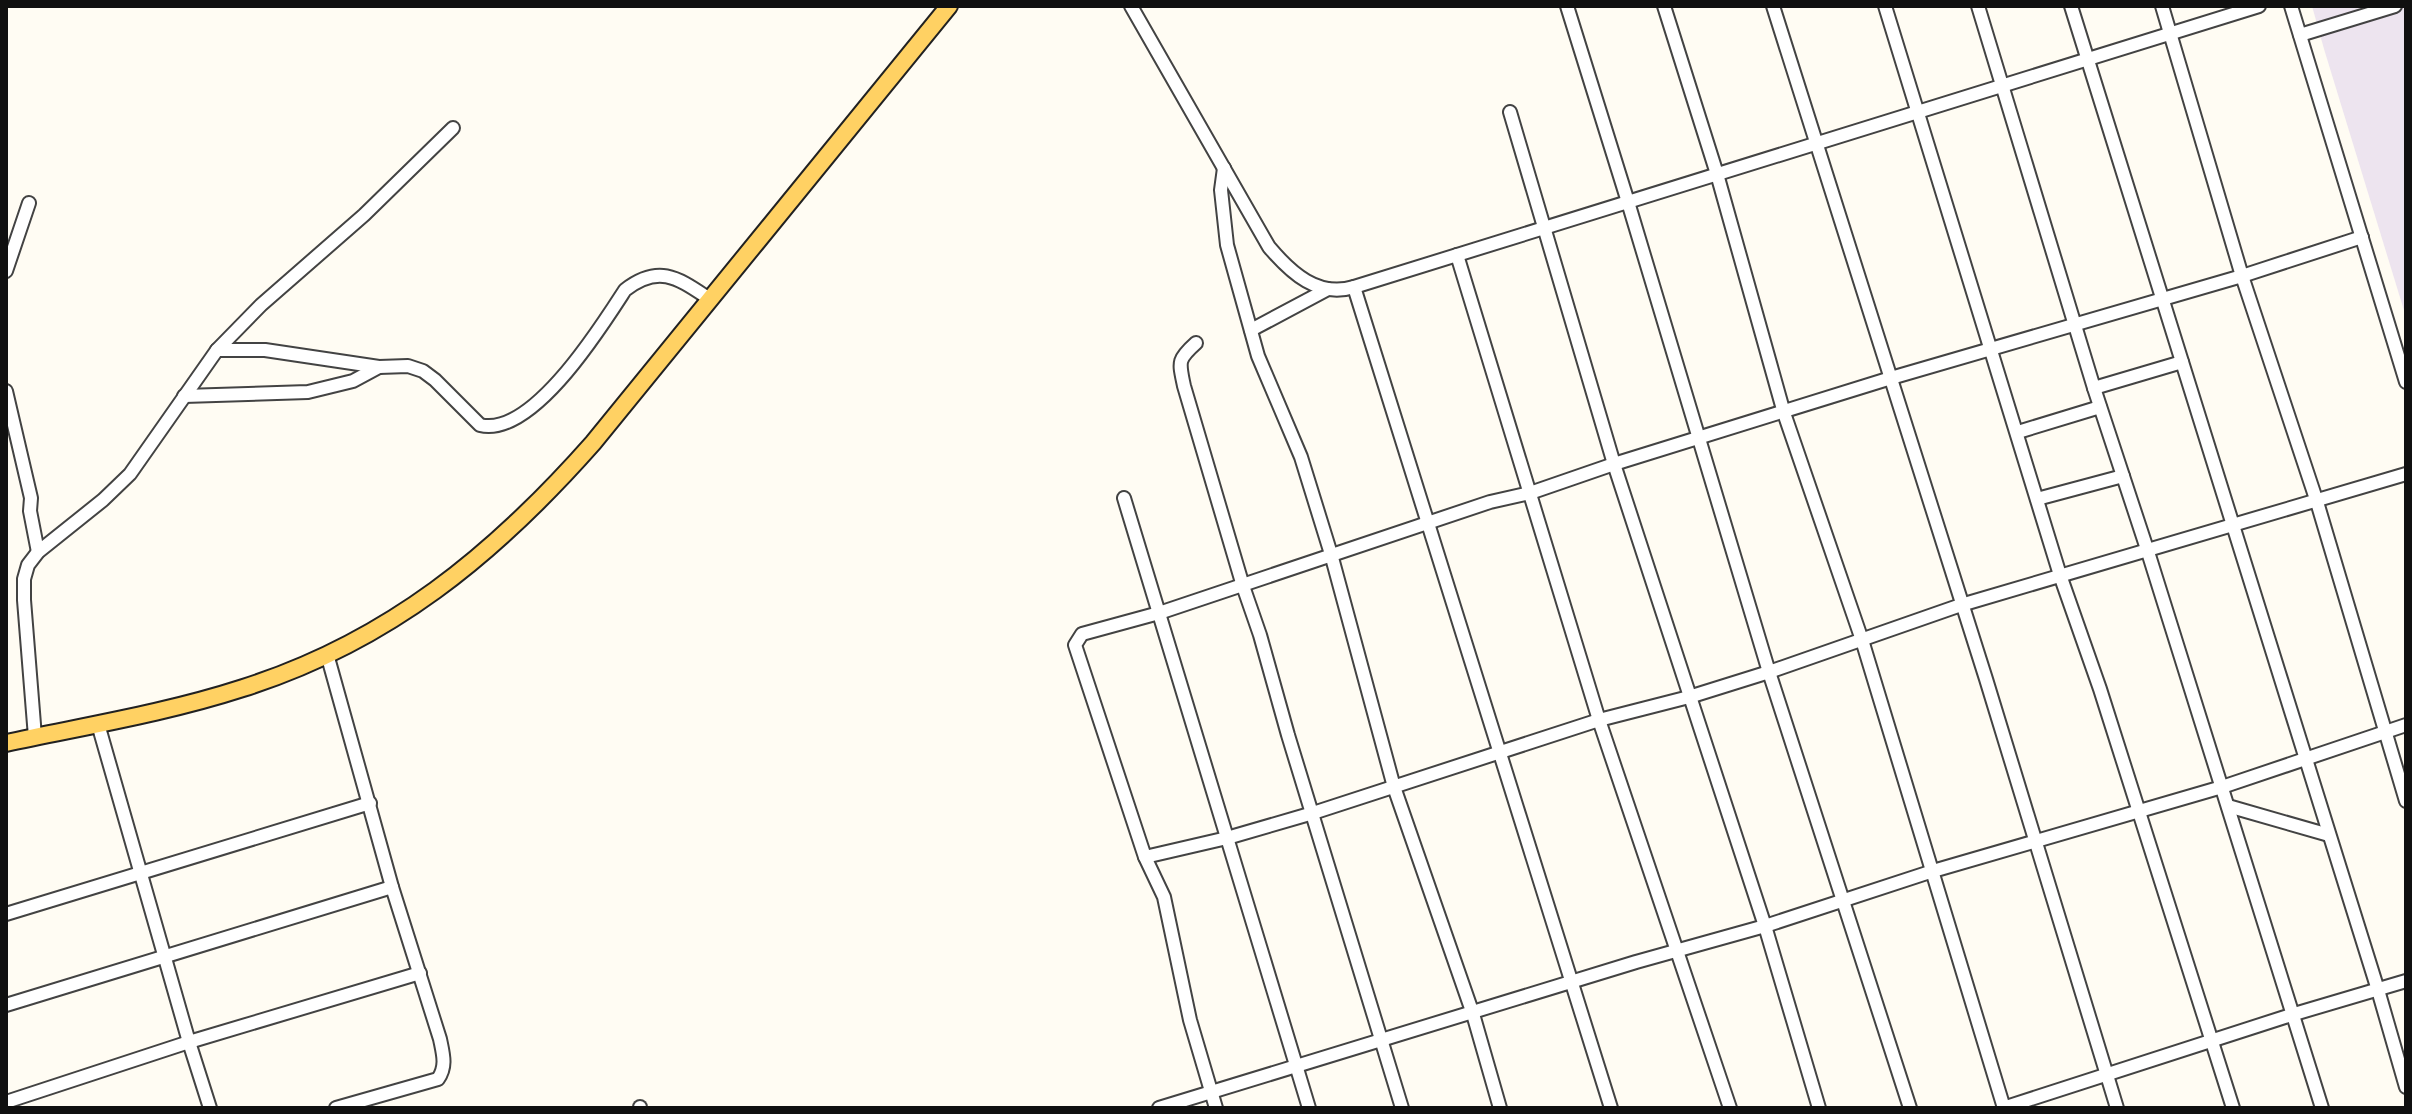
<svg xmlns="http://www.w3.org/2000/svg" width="2412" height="1114" font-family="'IBM Plex Serif',serif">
<rect width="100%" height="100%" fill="#fffcf3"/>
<path fill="#ede4ef" d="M2312,6H2406V317L2324,49Z"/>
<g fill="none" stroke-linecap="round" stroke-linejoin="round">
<g stroke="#434343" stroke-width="16">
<g id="minor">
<path d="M1131,6L1269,247C1291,273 1318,298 1354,287L2259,6"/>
<path d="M1567,6L1628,202L1769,672L1910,1108"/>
<path d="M1664,6L1717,174L1784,413L1862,640L2004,1108"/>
<path d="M1773,6L1986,679L2117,1108"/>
<path d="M1885,6L2060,575L2100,689L2233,1108"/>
<path d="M1978,6L2094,388L2148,552L2322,1108"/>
<path d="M2071,6L2378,990L2406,1087"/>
<path d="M2162,6L2242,276L2317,502L2406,801"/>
<path d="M2291,6L2406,382"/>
<path d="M2300,35L2395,6"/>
<path d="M1510,112L1614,464L1765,926L1819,1108"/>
<path d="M1224,168L1221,190L1227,245L1258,356L1301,457L1331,554L1394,787L1473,1014L1500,1108"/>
<path d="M1457,255L1599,720L1730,1108"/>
<path d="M6,271L29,203"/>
<path d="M1354,287L1611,1108"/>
<path d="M1251,330L1328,289"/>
<path d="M1196,343C1177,360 1179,362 1184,386L1243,586L1260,635L1288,735L1402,1108"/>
<path d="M217,350H265L379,367"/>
<path d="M2094,388L2182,362"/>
<path d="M6,391L31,498L30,511L38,552"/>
<path d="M184,396L308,392L353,381L379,367L408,366L423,371L435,380L480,425C532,438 601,327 625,290C660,263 679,279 711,300"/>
<path d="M2018,432L2100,407"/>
<path d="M1124,498L1309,1108"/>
<path d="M2037,499L2123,476"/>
<path d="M327,654L392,887L440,1039C443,1054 447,1066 438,1079L336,1108"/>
<path d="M98,724L189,1042L210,1108"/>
<path d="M35,737L24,600V579L28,565L38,552L103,500L130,474L217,350L261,305L364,215L453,128"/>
<path d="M2228,806L2329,835"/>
<path d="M1145,857L1227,838L1313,813L1599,720L1689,697L1769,672L1961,605L2406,474"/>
<path d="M6,914L370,803"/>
<path d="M6,1005L392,887"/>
<path d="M6,1102L189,1042L420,973"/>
<path d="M640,1107V1108"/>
<path d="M1159,1108L1636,962L1765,926L1933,871L2222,787L2406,725"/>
<path d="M1216,1108L1190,1020L1164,897L1145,857L1075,645L1082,634L1159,613L1490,502L1530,493L1614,464L1891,378L2242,276L2362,237"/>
<path d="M2003,1108L2291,1015L2406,981"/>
</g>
</g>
<g stroke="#212121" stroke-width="20">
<path id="major" d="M6,743C85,726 166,713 243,688C388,642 494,555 593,443L949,6"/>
</g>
<use href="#minor" stroke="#fff" stroke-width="12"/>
<use href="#major" stroke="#ffd163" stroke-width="16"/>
</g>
<rect width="2412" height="1114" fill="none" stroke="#101010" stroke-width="16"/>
</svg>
